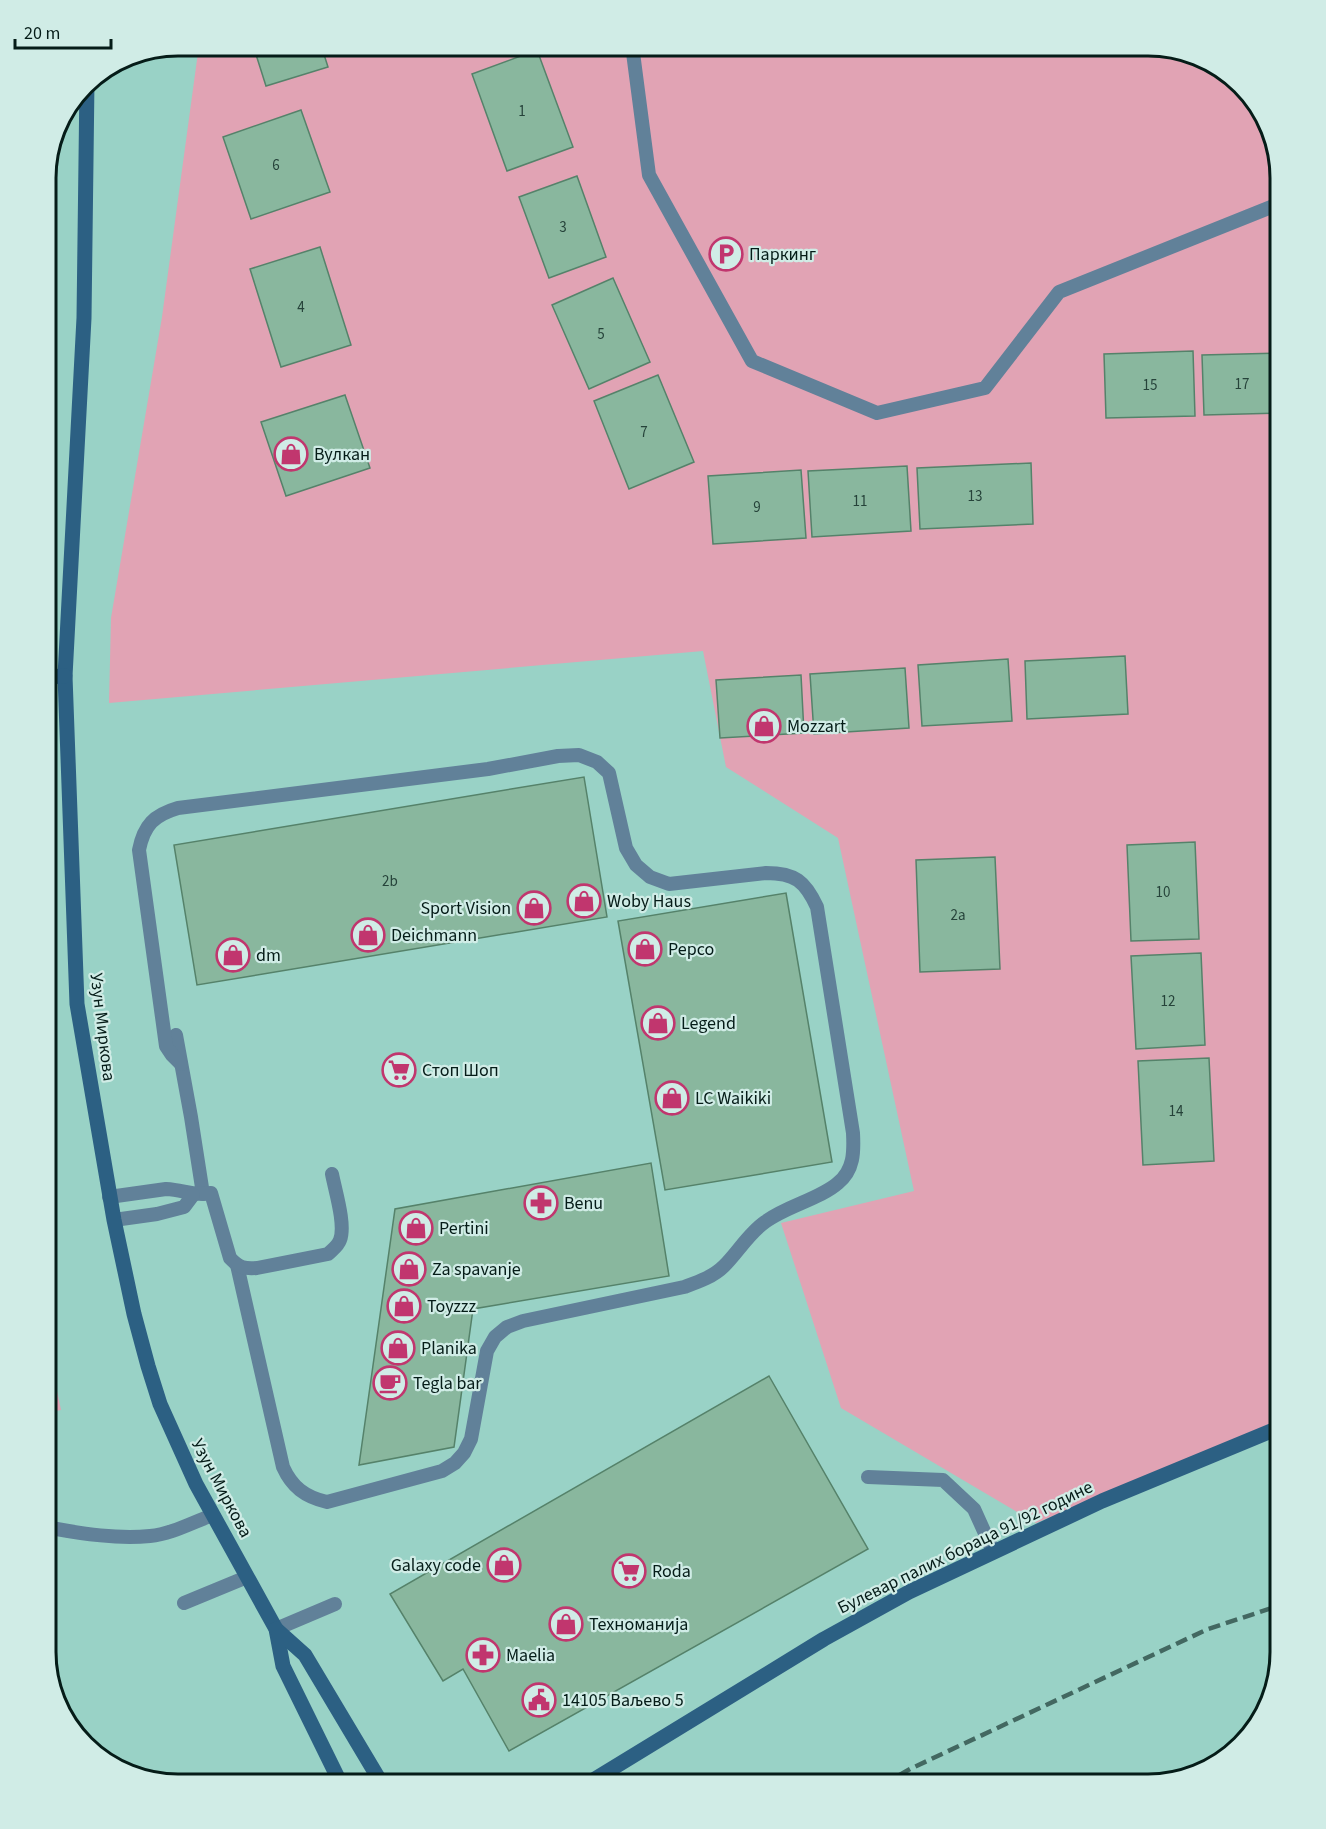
<svg xmlns="http://www.w3.org/2000/svg" width="1326" height="1829" font-family="'Source Sans 3',sans-serif">
<rect width="100%" height="100%" fill="#99d2c6"/>
<g fill="#e1a3b4">
<path d="M199,45H1157L1215,63L1263,111L1281,177V1422L1036,1523L841,1408L781,1223L914,1191L838,838L726,767L703,651L109,703L111,618L162,317Z"/>
<path d="M45,1334L61,1410L45,1413Z"/>
</g>
<g fill="#89b79e" stroke="#55826a" stroke-width="1.5">
<path d="M253,45H321L328,67L266,86Z"/>
<path d="M537,50L573,147L507,171L472,74Z"/>
<path d="M301,110L330,192L251,219L223,137Z"/>
<path d="M577,176L606,257L549,278L519,197Z"/>
<path d="M320,247L351,345L281,367L250,269Z"/>
<path d="M613,278L650,362L589,389L552,305Z"/>
<path d="M1193,351L1195,416L1106,418L1104,354Z"/>
<path d="M1281,353V413L1204,415L1202,355Z"/>
<path d="M658,375L694,462L629,489L594,401Z"/>
<path d="M345,395L370,468L286,496L261,422Z"/>
<path d="M1031,463L1033,524L920,529L917,468Z"/>
<path d="M907,466L911,531L812,537L808,471Z"/>
<path d="M801,470L806,538L713,544L708,476Z"/>
<path d="M1125,656L1128,714L1027,719L1025,661Z"/>
<path d="M1008,659L1012,721L922,726L918,665Z"/>
<path d="M905,668L909,728L814,734L810,674Z"/>
<path d="M801,675L804,733L720,738L716,680Z"/>
<path d="M584,777L607,917L197,985L174,845Z"/>
<path d="M1195,842L1199,939L1131,941L1127,845Z"/>
<path d="M995,857L1000,969L920,972L916,860Z"/>
<path d="M786,893L832,1162L665,1190L618,921Z"/>
<path d="M1201,953L1205,1045L1136,1049L1131,956Z"/>
<path d="M1209,1058L1214,1161L1143,1165L1138,1061Z"/>
<path d="M651,1163L669,1276L473,1309L454,1447L359,1465L395,1209Z"/>
<path d="M769,1376L868,1549L509,1751L463,1669L443,1681L390,1594Z"/>
<path d="M226,1775L233,1784H215Z"/>
</g>
<g fill="none" stroke-linecap="round" stroke-linejoin="round">
<g stroke="#618199" stroke-width="14">
<path d="M632,45L649,175L752,361L877,413L985,388L1059,292L1281,203"/>
<path d="M176,1035L191,1117L203,1194"/>
<path d="M181,1064L172,1055L166,1046L139,850C144,825 154,815 178,808L488,769L558,756L579,755L597,762L609,773L626,848L636,865L650,877L669,884L766,873C795,873 805,881 817,907L853,1133C854,1152 854,1170 838,1183C820,1199 786,1206 765,1222C749,1233 738,1252 724,1266C713,1277 698,1282 684,1287L523,1321L507,1327L495,1337L487,1351L471,1439L464,1453L455,1463L442,1471L327,1502C305,1497 292,1487 283,1467L237,1265"/>
<path d="M109,1197L166,1189C185,1190 191,1196 211,1193L230,1258C239,1268 245,1269 257,1268L328,1254C333,1249 338,1246 340,1240C346,1225 335,1190 332,1174"/>
<path d="M114,1220L157,1214L184,1207L193,1195"/>
<path d="M868,1477L943,1480L974,1509L993,1551"/>
<path d="M45,1525L51,1528C84,1534 117,1539 150,1536C172,1534 193,1522 213,1515"/>
<path d="M184,1603L247,1577"/>
<path d="M276,1629L335,1604"/>
</g>
<g stroke="#2c6083" stroke-width="15">
<path d="M87,81L84,318L65,676L77,1004L114,1220L134,1314L148,1366L160,1404L196,1484L276,1629L283,1666L341,1784"/>
<path d="M45,677L65,676"/>
<path d="M276,1629L305,1655L382,1784"/>
<path d="M587,1784L824,1639L909,1592L1102,1501L1281,1427"/>
</g>
<path stroke="#436861" stroke-width="4.5" stroke-dasharray="12 6" stroke-linecap="butt" d="M884,1784L910,1769L1208,1629L1281,1605"/>
</g>
<defs>
<g id="parking-ring" transform="scale(1.725)"><circle r="9.5" fill="#d0ece6" stroke="#c1366e" stroke-width="1.5"/><path d="M-3.5-5.5H1a3.5 3.5 0 0 1 0 7H-1V5.5H-3.5ZM-1-3.4V-.6H.8a1.4 1.4 0 0 0 0-2.8Z" fill="#c1366e"/></g>
<g id="shop-ring" transform="scale(1.725)"><circle r="9.5" fill="#d0ece6" stroke="#c1366e" stroke-width="1.5"/><path d="M-5-2.5h2.3a2.7 3.5 0 0 1 5.4 0H5L5.5 6h-11ZM-1.5-2.5h3a1.5 2.3 0 0 0-3 0Z" fill="#c1366e"/></g>
<g id="supermarket-ring" transform="scale(1.725)"><circle r="9.5" fill="#d0ece6" stroke="#c1366e" stroke-width="1.5"/><path d="M-6-5.5h2.5l.6 2H6L4.5 2H-2.5L-4.4-4H-6ZM-1.5 3.2a1.3 1.3 0 1 0 .1 0ZM3 3.2a1.3 1.3 0 1 0 .1 0Z" fill="#c1366e"/></g>
<g id="pharmacy-ring" transform="scale(1.725)"><circle r="9.5" fill="#d0ece6" stroke="#c1366e" stroke-width="1.5"/><path d="M-2-6h4v4h4v4h-4v4h-4v-4h-4v-4h4Z" fill="#c1366e"/></g>
<g id="cafe-ring" transform="scale(1.725)"><circle r="9.5" fill="#d0ece6" stroke="#c1366e" stroke-width="1.5"/><path d="M-5.5-4.5H6V0H3Q3 3.5 0 3.5H-2.5Q-5.5 3.5-5.5 0ZM3-3.2v2h1.7v-2ZM-6 4.5H4V6H-6Z" fill="#c1366e"/></g>
<g id="civic-ring" transform="scale(1.725)"><circle r="9.5" fill="#d0ece6" stroke="#c1366e" stroke-width="1.5"/><path d="M-.6-6.5H3V-4.5H.6V-3L4-1V1h2V6H-6V1h2V-1L-.6-3ZM-1.2 2.5V6h2.4V2.5Z" fill="#c1366e"/></g>
</defs>
<g fill-rule="evenodd">
<use href="#parking-ring" x="726" y="254"/>
<use href="#shop-ring" x="291" y="454"/>
<use href="#shop-ring" x="764" y="726"/>
<use href="#shop-ring" x="584" y="901"/>
<use href="#shop-ring" x="534" y="908"/>
<use href="#shop-ring" x="368" y="935"/>
<use href="#shop-ring" x="645" y="949"/>
<use href="#shop-ring" x="233" y="955"/>
<use href="#shop-ring" x="658" y="1023"/>
<use href="#supermarket-ring" x="399" y="1070"/>
<use href="#shop-ring" x="672" y="1098"/>
<use href="#pharmacy-ring" x="541" y="1203"/>
<use href="#shop-ring" x="416" y="1228"/>
<use href="#shop-ring" x="409" y="1269"/>
<use href="#shop-ring" x="404" y="1306"/>
<use href="#shop-ring" x="398" y="1348"/>
<use href="#cafe-ring" x="390" y="1383"/>
<use href="#shop-ring" x="504" y="1565"/>
<use href="#supermarket-ring" x="629" y="1571"/>
<use href="#shop-ring" x="566" y="1624"/>
<use href="#pharmacy-ring" x="483" y="1655"/>
<use href="#civic-ring" x="539" y="1700"/>
</g>
<g text-anchor="middle" stroke-width="4.5" stroke-linejoin="round" paint-order="stroke">
<g font-size="15" fill="#26433a">
<text x="522" y="116">1</text>
<text x="276" y="170">6</text>
<text x="563" y="232">3</text>
<text x="301" y="312">4</text>
<text x="601" y="339">5</text>
<text x="1242" y="389">17</text>
<text x="1150" y="390">15</text>
<text x="644" y="437">7</text>
<text x="975" y="501">13</text>
<text x="860" y="506">11</text>
<text x="757" y="512">9</text>
<text x="390" y="886">2b</text>
<text x="1163" y="897">10</text>
<text x="958" y="920">2a</text>
<text x="1168" y="1006">12</text>
<text x="1176" y="1116">14</text>
</g>
<g font-size="18" fill="#051c18" stroke="#d0ece6" text-anchor="start">
<text x="749" y="260">Паркинг</text>
<text x="314" y="460">Вулкан</text>
<text x="787" y="732">Mozzart</text>
<text x="607" y="907">Woby Haus</text>
<text x="511" y="914" text-anchor="end">Sport Vision</text>
<text x="391" y="941">Deichmann</text>
<text x="668" y="955">Pepco</text>
<text x="256" y="961">dm</text>
<text x="681" y="1029">Legend</text>
<text x="422" y="1076">Стоп Шоп</text>
<text x="695" y="1104">LC Waikiki</text>
<text x="564" y="1209">Benu</text>
<text x="439" y="1234">Pertini</text>
<text x="432" y="1275">Za spavanje</text>
<text x="427" y="1312">Toyzzz</text>
<text x="421" y="1354">Planika</text>
<text x="413" y="1389">Tegla bar</text>
<text x="481" y="1571" text-anchor="end">Galaxy code</text>
<text x="652" y="1577">Roda</text>
<text x="589" y="1630">Техноманија</text>
<text x="506" y="1661">Maelia</text>
<text x="562" y="1706">14105 Ваљево 5</text>
</g>
<g font-size="18" fill="#051c18" stroke="#d0ece6">
<text transform="translate(103 1027) rotate(83)" y="6">Узун Миркова</text>
<text transform="translate(222 1488) rotate(62)" y="6">Узун Миркова</text>
<text transform="translate(965 1547) rotate(-26)" y="6">Булевар палих бораца 91/92 године</text>
</g>
</g>
<path d="M0 0H1326V1829H0ZM178 56H1148A122 122 0 0 1 1270 178V1652A122 122 0 0 1 1148 1774H178A122 122 0 0 1 56 1652V178A122 122 0 0 1 178 56Z" fill="#d0ece6" fill-rule="evenodd"/>
<path fill="none" stroke="#051c18" stroke-width="3" d="M178 56H1148A122 122 0 0 1 1270 178V1652A122 122 0 0 1 1148 1774H178A122 122 0 0 1 56 1652V178A122 122 0 0 1 178 56Z"/>
<path d="M15 39v9h96v-9" fill="none" stroke="#051c18" stroke-width="3"/>
<text x="24" y="39" font-size="18" fill="#051c18" stroke="#d0ece6" stroke-width="4.5" paint-order="stroke">20 m</text>
</svg>
